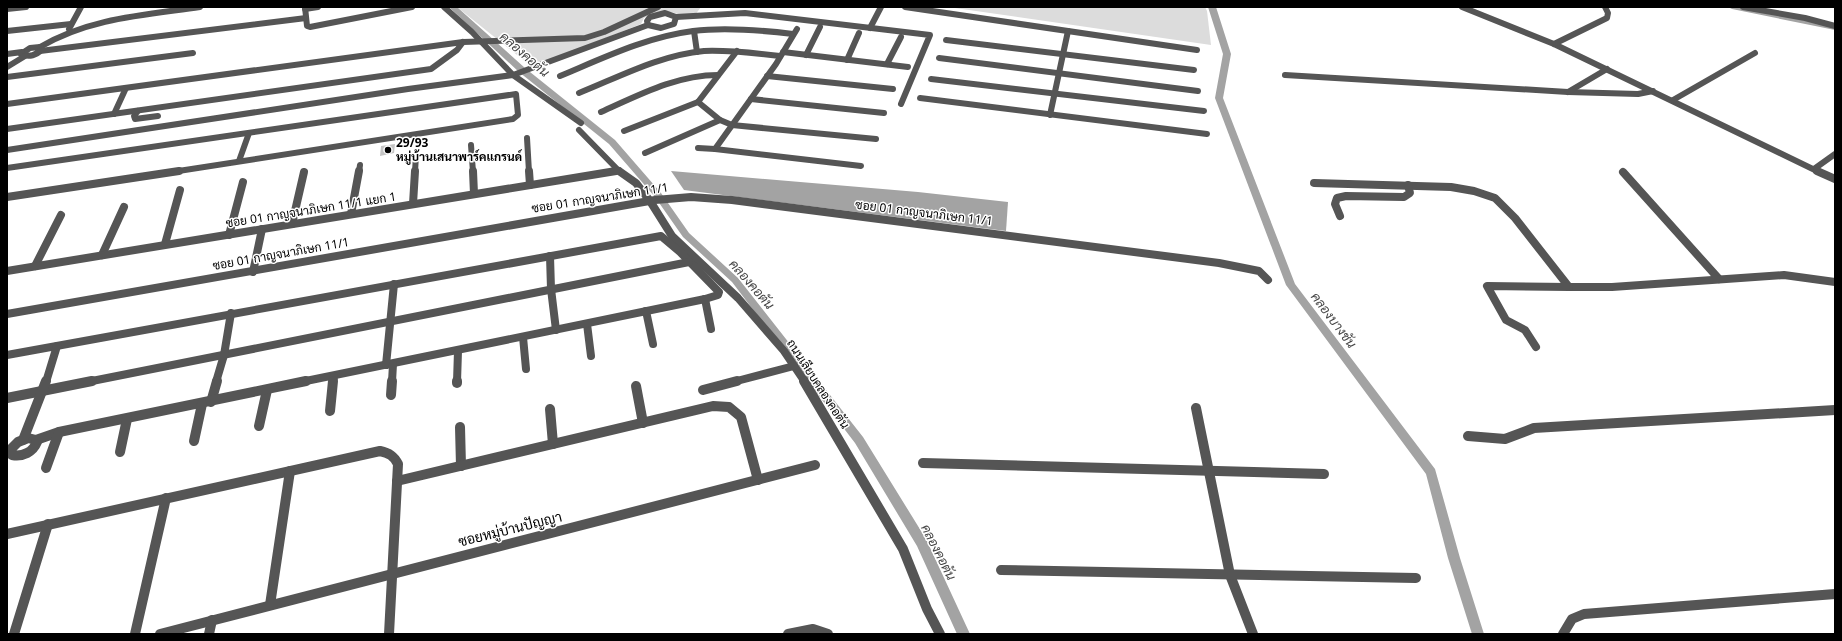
<svg xmlns="http://www.w3.org/2000/svg" width="1842" height="641" font-family="'Noto Sans',Sarabun,sans-serif">
<rect width="100%" height="100%" fill="#fff"/>
<g fill="#dcdcdc">
<path d="M457,7H701L695,15H682L671,12H657L644,18L641,24L532,67Z"/>
<path d="M948,7H1205L1207,11L1211,45Z"/>
</g>
<path fill="#a3a3a3" d="M671,171L918,192L1008,202L1006,231L684,190Z"/>
<g fill="none" stroke-linecap="round" stroke-linejoin="round">
<g fill="#a3a3a3" fill-rule="evenodd">
<path d="M449,7H457L525,68L615,140L661,193L689,233L738,278L863,437L926,539L970,634H957L917,546L855,443L732,282L683,237L655,197L609,144L519,72Z"/>
<path d="M1208,7H1216L1231,54L1223,98L1295,284L1435,469L1460,558L1484,634H1472L1448,558L1426,474L1286,285L1215,98L1223,54Z"/>
<path d="M1728,7H1742L1835,26V30L1732,9Z"/>
</g>
</g>
<path fill="#c4c4c4" d="M395,144L394,153L380,156L381,146Z"/>
<g fill="none" stroke-linecap="round" stroke-linejoin="round">
<g stroke="#555" stroke-width="6">
<path d="M305,7L307,26L310,27L412,7"/>
<path d="M444,7L472,32L513,75L581,123"/>
<path d="M905,7L1197,50"/>
<path d="M1462,7L1554,44L1819,172"/>
<path d="M1743,7L1805,18L1835,26"/>
<path d="M7,9L26,7"/>
<path d="M305,9L318,7"/>
<path d="M665,13L676,17L674,24L661,28L648,25L647,21L650,17Z"/>
<path d="M676,17L745,13L930,35L901,104"/>
<path d="M870,28L881,7"/>
<path d="M69,29L81,7"/>
<path d="M797,29L776,64L715,149L861,166"/>
<path d="M7,31L71,24"/>
<path d="M694,31L697,52"/>
<path d="M946,40L1194,70"/>
<path d="M1554,44L1607,18L1608,13L1605,7"/>
<path d="M40,47C89,18 144,15 200,7"/>
<path d="M40,47L42,49C37,55 29,58 21,54L30,48Z"/>
<path d="M40,51L306,18"/>
<path d="M783,52L908,67"/>
<path d="M7,54L22,52"/>
<path d="M806,55L820,27"/>
<path d="M939,58L1198,91"/>
<path d="M847,60L859,33"/>
<path d="M887,64L901,37"/>
<path d="M7,67L25,56"/>
<path d="M1285,75L1568,92L1638,94L1653,91"/>
<path d="M560,76C603,58 646,37 693,31C726,27 760,30 793,34"/>
<path d="M767,76L893,89"/>
<path d="M7,77L193,53"/>
<path d="M931,79L1204,111"/>
<path d="M1568,92L1607,69"/>
<path d="M579,93C619,77 660,55 704,51C729,50 755,53 780,56"/>
<path d="M920,98L1207,134"/>
<path d="M751,99L884,113"/>
<path d="M1673,100L1755,53"/>
<path d="M698,102L720,120L732,125L876,139"/>
<path d="M7,104L463,42L585,38L604,32L658,7"/>
<path d="M138,111L134,116L135,119L158,116"/>
<path d="M601,112C639,95 676,75 718,75"/>
<path d="M114,114L126,88"/>
<path d="M1050,115L1068,31"/>
<path d="M7,129L431,69L457,50L463,42"/>
<path d="M579,130L620,172"/>
<path d="M624,131L698,102L737,51"/>
<path d="M527,138L529,172"/>
<path d="M471,145L473,172"/>
<path d="M698,148L715,149"/>
<path d="M7,150L408,89L513,75L648,25"/>
<path d="M645,153L720,120"/>
<path d="M239,161L249,133"/>
<path d="M7,168L516,94L518,115L513,119L172,172"/>
<path d="M1814,169L1835,154"/>
<path d="M359,172L360,165"/>
<path d="M415,172L416,155"/>
<path d="M610,172L619,170"/>
</g>
<g stroke="#555" stroke-width="8">
<path d="M473,171L474,194"/>
<path d="M529,171L530,185"/>
<path d="M619,171L636,183L650,201L672,236L738,298L784,351L805,382"/>
<path d="M1817,171L1835,179"/>
<path d="M1623,172L1719,279"/>
<path d="M1314,183L1451,187L1474,191L1495,198L1515,218L1569,287H1612L1784,275L1835,282"/>
<path d="M7,197L179,171"/>
<path d="M413,204L415,171"/>
<path d="M351,214L359,171"/>
<path d="M1340,216L1335,204L1337,198L1346,196L1404,197L1410,193L1408,185"/>
<path d="M292,224L304,172"/>
<path d="M229,235L243,182"/>
<path d="M165,244L180,190"/>
<path d="M102,255L124,207"/>
<path d="M550,256L551,289L556,330"/>
<path d="M35,266L61,215"/>
<path d="M7,271L616,171"/>
<path d="M253,272L262,229"/>
<path d="M705,299L711,329"/>
<path d="M646,311L653,344"/>
<path d="M7,314L655,200L691,197L732,200L1219,263L1259,271L1268,280"/>
<path d="M587,324L591,356"/>
<path d="M523,337L526,369"/>
<path d="M1536,347L1525,330L1506,320L1487,286L1569,287"/>
<path d="M7,355L661,236L680,252L719,292L718,295L705,299L301,382"/>
<path d="M386,365L394,284"/>
<path d="M46,382L57,346"/>
<path d="M87,382L689,262"/>
<path d="M216,382L224,355L231,313"/>
<path d="M333,382L334,376"/>
<path d="M392,382L393,364"/>
<path d="M457,382L458,351"/>
<path d="M733,382L794,366"/>
</g>
<g stroke="#555" stroke-width="10">
<path d="M804,381L903,549L927,609L940,634"/>
<path d="M457,383V381"/>
<path d="M636,386L643,423"/>
<path d="M703,390L737,381"/>
<path d="M391,395L392,381"/>
<path d="M7,398L92,381"/>
<path d="M211,402L217,381"/>
<path d="M1196,408L1230,575L1253,634"/>
<path d="M550,409L553,444"/>
<path d="M330,411L333,381"/>
<path d="M259,426L267,390"/>
<path d="M460,427L461,466"/>
<path d="M1468,436L1505,439L1534,428L1835,410"/>
<path d="M28,438L36,440L37,442C33,452 23,457 12,455L11,449L18,442Z"/>
<path d="M23,440L46,381"/>
<path d="M36,440L59,432L306,381"/>
<path d="M194,441L202,404"/>
<path d="M120,452L127,419"/>
<path d="M923,463L1324,474"/>
<path d="M46,468L59,432"/>
<path d="M397,481L713,406L729,407L741,417L758,480"/>
<path d="M7,534L380,451C389,453 394,456 398,464L389,634"/>
<path d="M1001,570L1416,578"/>
<path d="M270,605L290,471"/>
<path d="M14,634L48,524"/>
<path d="M135,634L166,498"/>
<path d="M160,634L815,465"/>
<path d="M209,634L212,620"/>
<path d="M788,634L813,629L828,634"/>
<path d="M1563,634L1572,619L1584,614L1835,594"/>
</g>
</g>
<circle fill="#000" stroke="#fff" stroke-width="1.5" cx="388" cy="150" r="4"/>
<g text-anchor="middle" stroke-width="3" stroke-linejoin="round" paint-order="stroke">
<g font-size="12" font-weight="bold" fill="#000" stroke="#fff" text-anchor="start">
<text x="396" y="147">29/93<tspan x="396" dy="14">หมู่บ้านเสนาพาร์คแกรนด์</tspan></text>
</g>
<g font-size="12" fill="#000" stroke="#fff">
<text transform="translate(600 198) rotate(-9)" y="4">ซอย 01 กาญจนาภิเษก 11/1</text>
<text transform="translate(311 210) rotate(-9)" y="4">ซอย 01 กาญจนาภิเษก 11/1 แยก 1</text>
<text transform="translate(924 213) rotate(7)" y="4">ซอย 01 กาญจนาภิเษก 11/1</text>
<text transform="translate(281 254) rotate(-10)" y="4">ซอย 01 กาญจนาภิเษก 11/1</text>
<text transform="translate(818 384) rotate(57)" y="4">ถนนเลียบคลองคอตัน</text>
</g>
<g font-size="13" font-style="italic" fill="#444" stroke="#fff">
<text transform="translate(525 54) rotate(41)" y="5">คลองคอตัน</text>
<text transform="translate(752 284) rotate(49)" y="5">คลองคอตัน</text>
<text transform="translate(1334 320) rotate(53)" y="5">คลองบางชัน</text>
<text transform="translate(939 552) rotate(63)" y="5">คลองคอตัน</text>
</g>
<g font-size="14" fill="#000" stroke="#fff">
<text transform="translate(510 529) rotate(-14)" y="5">ซอยหมู่บ้านปัญญา</text>
</g>
</g>
<rect width="1842" height="641" fill="none" stroke="#000000" stroke-width="16"/>
</svg>
